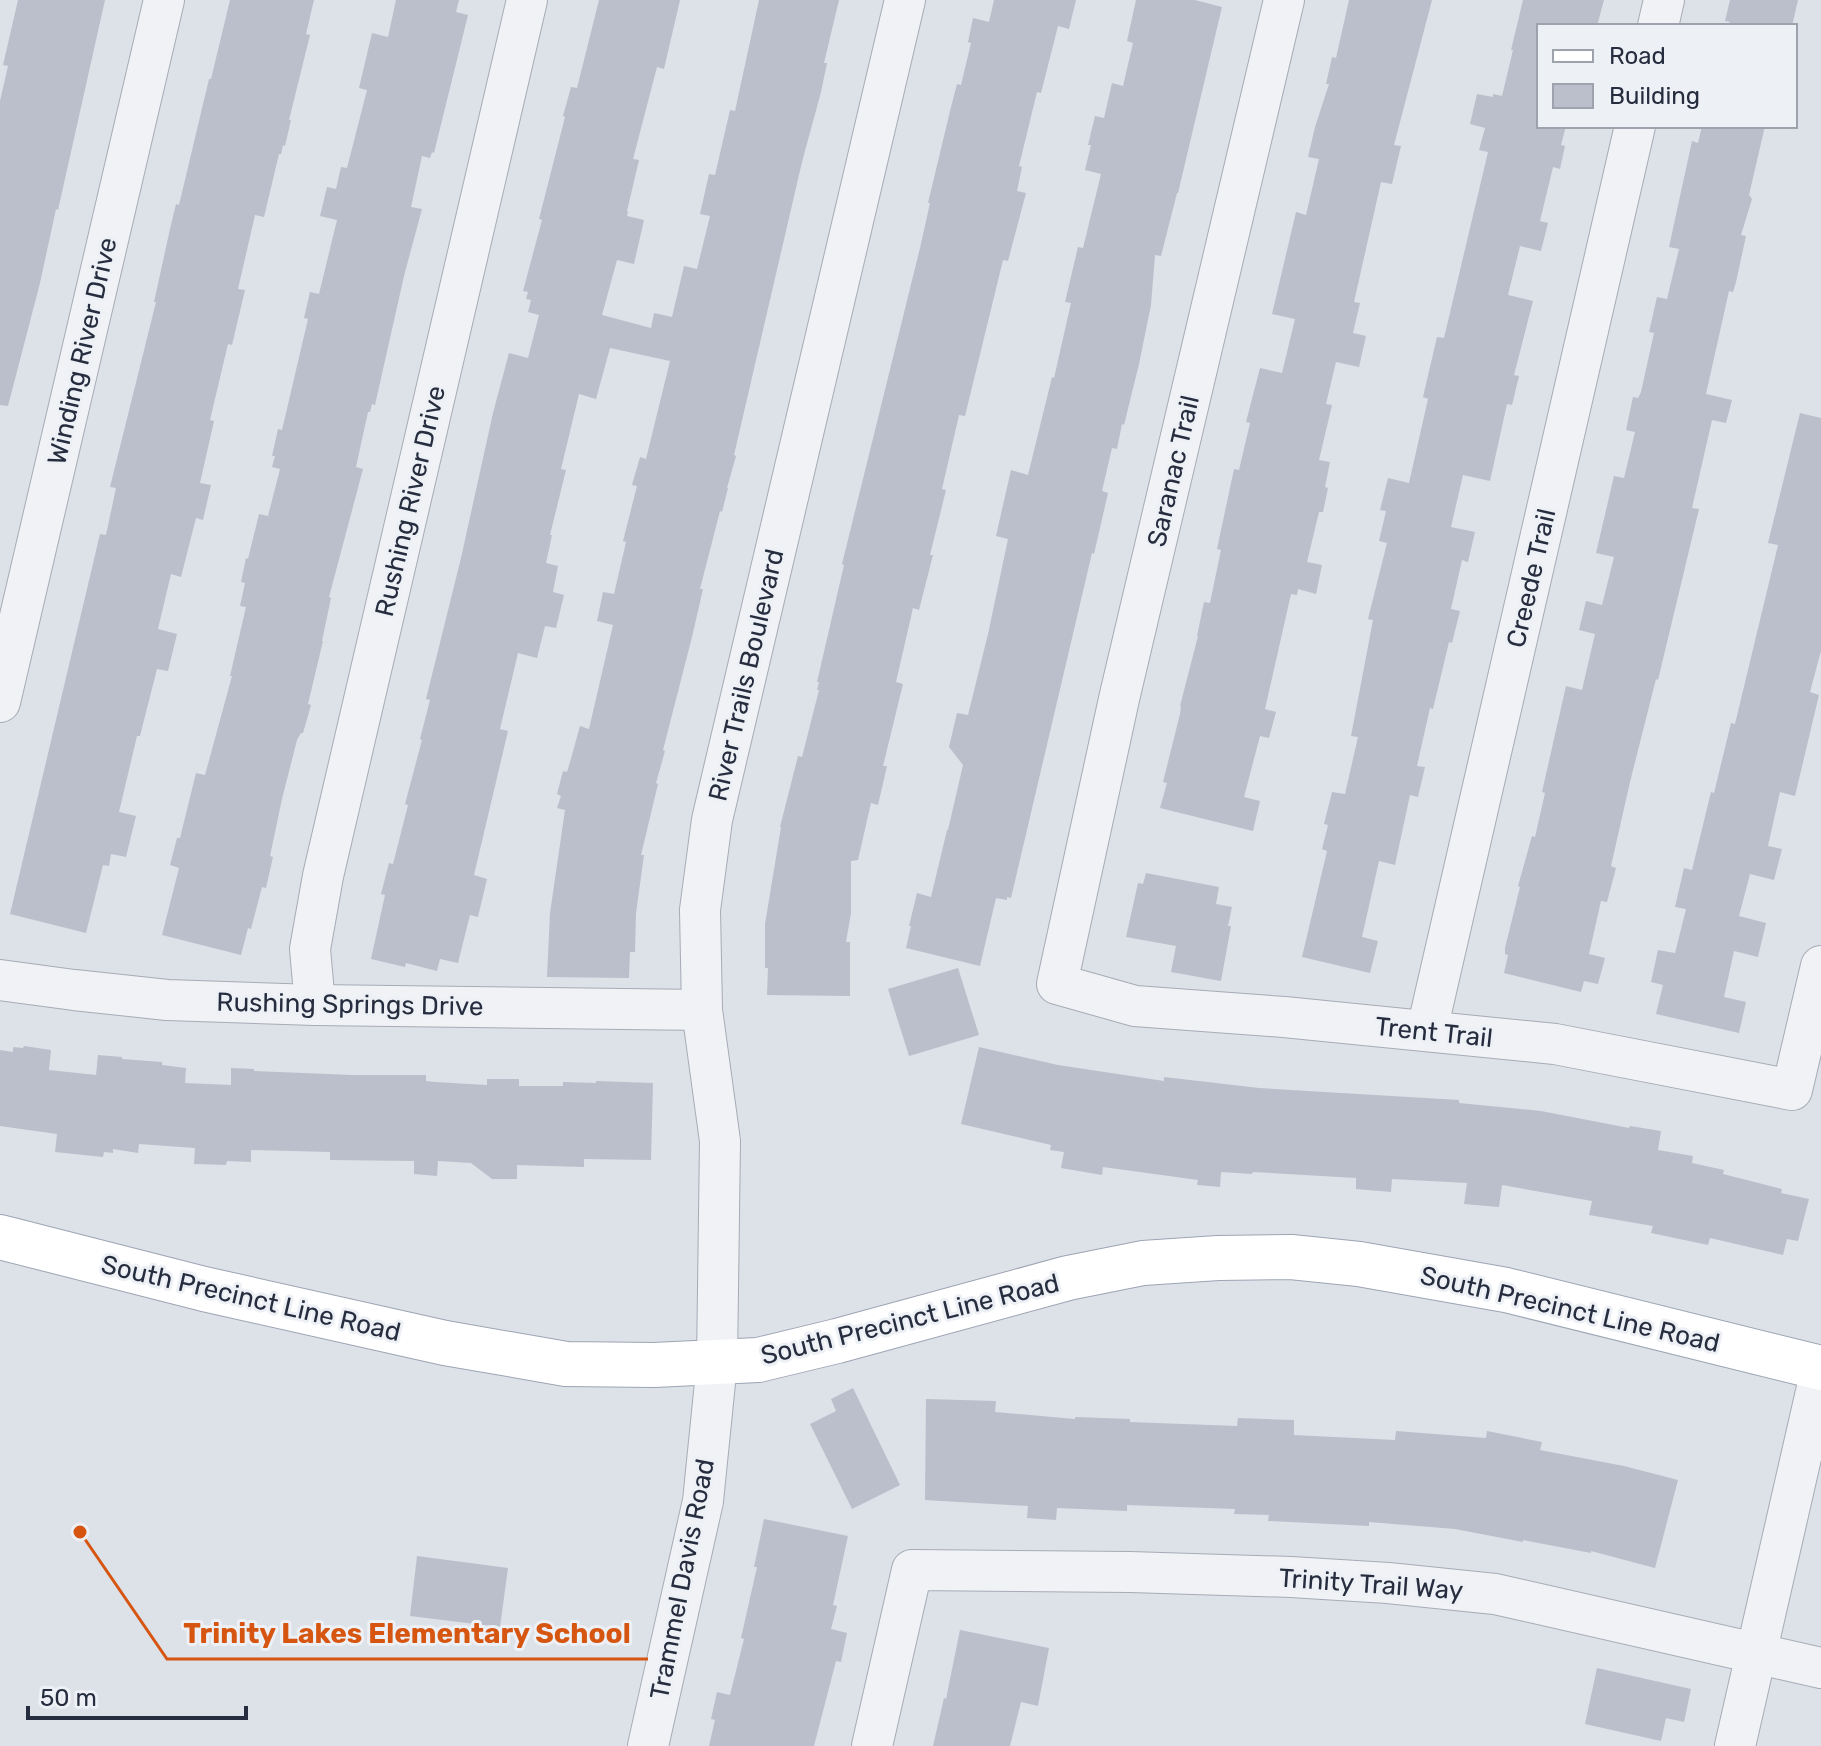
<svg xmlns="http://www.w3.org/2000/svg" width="1821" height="1746" font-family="Rubik,sans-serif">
<rect width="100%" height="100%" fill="#dde1e8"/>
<g fill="#bbbfcb">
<path d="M18,0H105L58,210L56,209L40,283L8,406L0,405V101L8,66L3,65Z"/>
<path d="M230,0H314L306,34L310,35L289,120H291L285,146L283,145L281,154H279L264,217L255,215L238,289L245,290L232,345L228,344L210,420L214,421L200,483L211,485L203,520L196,518L181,577L171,574L158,629L177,634L168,671L157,669L140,736H137L119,812L136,816L126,857L111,854L109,866L103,865L86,933L10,914L100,534L106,535L116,488L110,487L156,302H154L170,229L176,204L179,205L209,79H211Z"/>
<path d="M396,0H459L456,12L468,15L434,153L432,152L430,158L422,156L411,207L422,209L404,276L375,405L372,404L370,412H368L356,467L363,469L329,597L331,598L322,641H323L308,704L311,705L303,733H301L297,740L282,799L270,856L273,857L266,888L262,887L251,929L248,928L241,955L162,935L179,868L170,865L177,838H180L196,773L205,775L232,676H230L246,607L240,606L245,583L241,582L246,558L248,559L259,514L268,516L280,469L272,467L275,456H272L278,429L282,430L308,319L304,318L310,292L319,294L337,220L320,216L327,187L336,189L341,167L347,168L367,90L359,88L372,33L388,37Z"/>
<path d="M599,0H680L664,69L657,67L633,159L639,160L627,211H628L627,216L644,220L634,264L617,260L602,315L651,328L654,313L672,317L684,266L697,269L710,216L700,214L709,174L715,175L730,110L735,111L759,0H839L824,63H827L821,92L802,162L734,455L736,456L727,488H728L722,512L720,511L700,589H703L692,637L663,750L665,751L656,783L658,784L641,855H644L636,913L635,952H630L629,978L547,977L550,913L565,810L557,808L561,796L557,794L563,771L567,772L570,762L580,726L589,729L613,625L597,621L603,592L614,594L626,542L623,541L637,486L632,485L640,457L646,459L670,361L610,348L596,399L579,394L561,469L566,470L550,535H552L546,563L558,566L553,592L564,595L556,628L545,626L537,658L518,653L500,729L508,731L474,875L487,879L478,917L470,915L458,963L440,959L437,971L406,963L405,967L371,959L385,895L381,894L389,863L393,864L408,805L405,804L422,740L420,739L430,700L426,699L461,558L493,413L509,353L528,358L539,315L528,312L531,300L526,299L528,292L523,291L542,220L539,219L565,117L563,116L571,87L577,88Z"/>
<path d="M994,0H1076L1069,29L1058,26L1041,93L1037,92L1019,166L1022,167L1017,191L1026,193L1008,261L1003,260L965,416L959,415L942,489L946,490L930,555H933L919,610L913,608L896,682L903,684L883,766H887L878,805L871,803L858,860L851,861V913L846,942H850V996L767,995L768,968H765V924L781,827H780L798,756L802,757L819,690H817L819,682H817L844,565L842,564L920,248L930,203H928L951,107L957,84L961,85L971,43L968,42L973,18L989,22Z"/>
<path d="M1136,0H1195L1222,7L1178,193H1177L1161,256L1155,255L1151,305L1139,364L1124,425L1122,424L1117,449L1112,448L1102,491L1108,493L1094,554L1092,553L1011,898L1007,897V900L996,898L980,966L906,948L911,926H909L917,893L931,897L947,830H948L963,765L949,747L957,713L968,715L988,634L1008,539L996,536L1011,470L1028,475L1052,377L1054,378L1071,303L1065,302L1078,247L1083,248L1101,174L1085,170L1091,145H1088L1095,116L1104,118L1112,83L1123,86L1133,43L1127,41Z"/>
<path d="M1349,0H1432L1394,145L1401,146L1392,184L1381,182L1354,302L1360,303L1353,333L1366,336L1359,367L1336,362L1326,404L1332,405L1319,460L1330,462L1325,487L1328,488L1323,512H1319L1307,562L1322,565L1316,594L1298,589L1297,595L1291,594L1265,709L1276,712L1269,738L1260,736L1244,797L1260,801L1253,831L1160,808L1167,783L1163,782L1180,714L1181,706H1180L1198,636H1197L1204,602L1210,603L1221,550L1217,549L1234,469L1239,470L1250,423L1246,422L1260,368L1282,373L1295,319L1272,314L1296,212L1306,215L1319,159L1308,157L1315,127L1329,84H1326L1332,57L1336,58Z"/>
<path d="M1523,0H1604L1597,26H1539V126H1566L1561,145L1565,146L1560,169L1553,167L1540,221L1548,223L1541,251L1520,246L1508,295L1533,301L1514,375L1519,376L1512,405L1507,404L1490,481L1463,475L1451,527L1475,532L1468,562L1462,560L1451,609L1460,611L1452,643L1449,642L1433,709L1430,708L1417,766L1425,767L1418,797L1410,795L1395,865L1379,861L1362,937L1378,941L1370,973L1302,957L1327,851L1322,849L1328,825L1324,824L1332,792L1345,794L1358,737L1351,736L1373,620L1368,619L1387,543L1379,541L1386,511L1380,510L1388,478L1409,483L1428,399L1423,397L1437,337L1444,338L1488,152L1479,150L1485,128L1470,124L1477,94L1493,97V94L1502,96L1513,50H1511Z"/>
<path d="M1730,0H1798L1792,26H1729L1730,22L1725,21Z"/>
<path d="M1702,126H1765L1749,195L1752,199L1741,235L1746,236L1736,282L1733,292L1729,291L1706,394L1732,400L1726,423L1712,420L1692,508L1699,509L1658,680L1656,679L1630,782L1611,866L1616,868L1607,902L1601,901L1589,954L1605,958L1598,984L1584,981L1581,992L1504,973L1508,955L1505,954V948L1520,887L1518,886L1532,836L1535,837L1545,793L1542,792L1566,686L1582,690L1595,634L1579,630L1586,601L1602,605L1614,557L1596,553L1614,476L1624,478L1635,432L1626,430L1633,397L1638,398L1641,392L1654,333L1649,332L1657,297L1667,299L1679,249L1669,247L1692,141L1698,143Z"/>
<path d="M1800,413L1821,418V651L1810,692L1819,695L1795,796L1780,792L1768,846L1782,849L1774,880L1750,874L1739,916L1766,923L1758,957L1734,951L1724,997L1746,1002L1739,1033L1656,1014L1663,985L1651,982L1658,950L1675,953L1686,909L1675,907L1684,868L1692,870L1711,792L1714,793L1731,723L1735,724L1778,545L1768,543Z"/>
<path d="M1146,873L1219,887L1216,904L1232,907L1228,926H1231L1221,981L1171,972L1176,946L1126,937L1138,883L1143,884Z"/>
<path d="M958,968L979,1035L909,1056L888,989Z"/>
<path d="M24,1046L51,1050L49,1070L96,1075L98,1055L122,1057V1059L162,1062V1065L186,1068L185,1083L231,1085V1068L254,1069V1071L352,1075H426V1081L435,1082L487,1085V1079H519V1086H563V1082L596,1083V1081L653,1083L651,1160L584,1159V1167L517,1165V1179H492L471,1163L438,1161L437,1176L414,1174V1161L330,1160V1152L251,1150V1162L227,1161L226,1165L194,1164L195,1148L139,1144L138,1153L113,1149V1153L104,1152L103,1157L55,1152L57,1134L0,1126V1050L13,1052V1047L23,1048Z"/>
<path d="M979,1047L1058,1065L1164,1081V1077L1259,1088L1459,1100V1103L1541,1111L1629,1128L1630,1126L1661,1131L1658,1150L1693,1156L1692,1163L1724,1170L1723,1174L1782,1189L1781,1193L1809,1199L1798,1241L1787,1239L1783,1255L1710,1238L1708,1245L1651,1233L1653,1226L1589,1215L1592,1201L1502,1185L1499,1207L1464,1204L1467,1183L1392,1179L1391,1192L1356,1189V1178L1253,1172L1252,1174L1221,1172L1220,1187L1197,1185L1198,1180L1103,1167L1102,1175L1061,1168L1064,1152L1050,1150L1051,1145L961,1124Z"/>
<path d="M853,1388L900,1485L852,1509L810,1424L836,1411L831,1399Z"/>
<path d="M926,1399L996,1401L995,1412L1075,1419V1417L1130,1419V1422L1237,1426L1238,1418L1294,1420V1435L1395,1440L1396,1431L1486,1438L1487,1431L1542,1442L1540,1450L1624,1466L1678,1480L1655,1568L1591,1551V1553L1523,1540V1542L1455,1529L1369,1522V1526L1268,1521L1269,1515L1234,1514L1235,1509L1127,1505V1511L1057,1508L1056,1520L1027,1518L1028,1506L925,1500Z"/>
<path d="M764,1519L848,1536L833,1605L837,1606L831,1629L847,1633L841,1662L836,1661L814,1746H709L715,1720L711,1719L717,1692L730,1695L744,1639L741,1638L757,1567H754Z"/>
<path d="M417,1556L508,1568L500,1627L410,1616Z"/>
<path d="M960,1630L1049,1648L1038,1706L1021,1702L1010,1746H933L944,1698L946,1699Z"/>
<path d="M1597,1668L1691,1689L1684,1722L1666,1718L1661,1741L1585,1724Z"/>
</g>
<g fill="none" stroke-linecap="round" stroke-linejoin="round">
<g stroke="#a6abb5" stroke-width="42">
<g id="minor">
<path d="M1284,0L1119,699L1057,984L1135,1006L1284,1017L1555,1044L1792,1090L1821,966"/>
<path d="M1658,26L1664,0"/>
<path d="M0,702L164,0"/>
<path d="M0,980L74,990L167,1000L315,1005L702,1010"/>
<path d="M315,1005L310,949L323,876L527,0"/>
<path d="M1427,1030L1635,126"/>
<path d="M648,1746L703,1501L717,1363L720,1141L702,1010L700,910L712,820L905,0"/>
<path d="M872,1746L912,1570L1130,1572L1291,1577L1388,1583L1495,1594L1821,1668"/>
<path d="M1735,1746L1821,1370"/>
</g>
</g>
<g stroke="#9da4b4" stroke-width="46">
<path id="major" d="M0,1237L204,1289L445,1343L566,1364L654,1365L758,1360L837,1341L1068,1278L1143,1263L1218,1258L1291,1257L1359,1264L1506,1290L1821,1368"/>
</g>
<use href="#minor" stroke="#f0f2f6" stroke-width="40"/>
<use href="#major" stroke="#fff" stroke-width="44"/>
</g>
<g text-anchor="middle" stroke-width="6" stroke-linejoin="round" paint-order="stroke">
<g font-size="26" fill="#262d3f" stroke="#edf0f5">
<text transform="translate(82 351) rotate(-77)" y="9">Winding River Drive</text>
<text transform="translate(1173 471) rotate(-77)" y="9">Saranac Trail</text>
<text transform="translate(410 501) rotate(-77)" y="9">Rushing River Drive</text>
<text transform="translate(1531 578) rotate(-77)" y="9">Creede Trail</text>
<text transform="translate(746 675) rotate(-77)" y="9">River Trails Boulevard</text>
<text transform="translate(350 1004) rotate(1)" y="9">Rushing Springs Drive</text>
<text transform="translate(1434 1032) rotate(6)" y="9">Trent Trail</text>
<text transform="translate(251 1298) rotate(13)" y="9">South Precinct Line Road</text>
<text transform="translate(1570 1309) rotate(13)" y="9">South Precinct Line Road</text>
<text transform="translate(910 1319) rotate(-14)" y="9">South Precinct Line Road</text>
<text transform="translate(682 1579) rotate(-79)" y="9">Trammel Davis Road</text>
<text transform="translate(1371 1584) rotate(4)" y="9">Trinity Trail Way</text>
</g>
</g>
<path fill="none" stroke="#d55511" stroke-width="3" d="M80 1532L167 1659H648"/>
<circle fill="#d55511" stroke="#edf0f5" stroke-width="3" cx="80" cy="1532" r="8"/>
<g font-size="28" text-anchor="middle" font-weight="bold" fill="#d55511" stroke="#edf0f5" stroke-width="6" stroke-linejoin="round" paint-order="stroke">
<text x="407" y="1643">Trinity Lakes Elementary School</text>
</g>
<rect x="1537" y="24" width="260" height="104" fill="#edf0f5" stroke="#9da2ac" stroke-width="2"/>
<rect x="1553" y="50" width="40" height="12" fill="#ffffff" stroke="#9da2ac" stroke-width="2"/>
<text x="1609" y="64" font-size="24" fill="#262d3f">Road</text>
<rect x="1553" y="84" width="40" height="24" fill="#bbbfcb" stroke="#9da2ac" stroke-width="2"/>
<text x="1609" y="104" font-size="24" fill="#262d3f">Building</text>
<path d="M28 1706v12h218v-12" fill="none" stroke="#262d3f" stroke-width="4"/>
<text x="40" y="1706" font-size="24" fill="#262d3f" stroke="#edf0f5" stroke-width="6" paint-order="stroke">50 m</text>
</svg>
